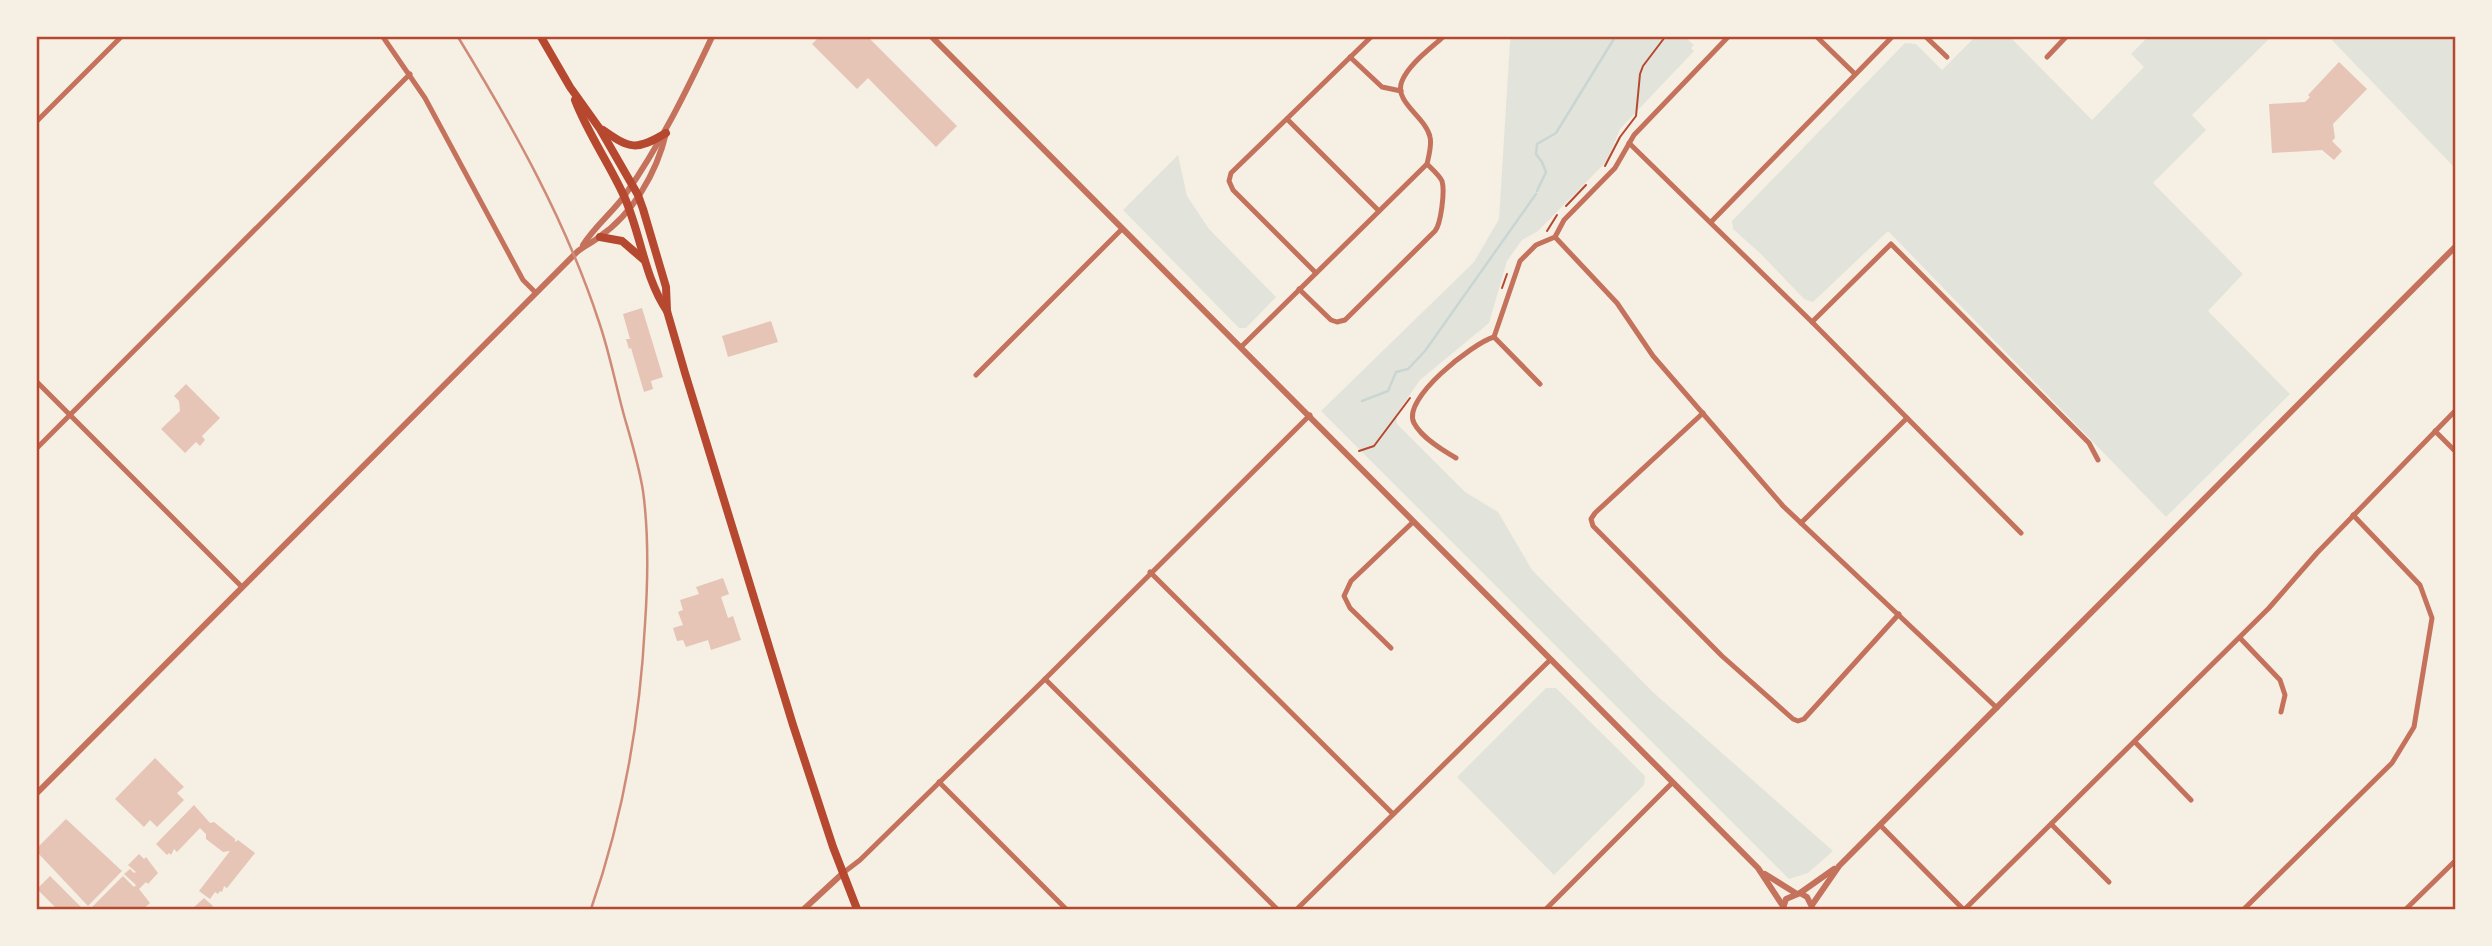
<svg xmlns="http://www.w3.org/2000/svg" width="2492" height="946" font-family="'Archivo Narrow',sans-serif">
<rect width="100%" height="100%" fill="#f6efe4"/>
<g fill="#e2e4dc">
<path d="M1512,37H1685L1694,45L1691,48L1694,51L1620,129L1607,161L1538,231L1522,240L1507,261L1489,323L1420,380L1396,415L1397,424L1465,492L1498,512L1532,570L1654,693L1833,851L1808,873L1789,879L1321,411L1474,262L1499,219L1510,42Z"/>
<path d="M1975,37H2010L2092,120L2144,67L2131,54L2148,37H2271L2192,115L2206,130L2153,183L2243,274L2208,311L2290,394L2166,517L1888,231L1813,302L1804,299L1761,254L1733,229L1732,221L1905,43L1916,44L1942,70Z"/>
<path d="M2329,37H2455V168Z"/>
<path d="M1178,155L1187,196L1209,229L1276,297L1246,328H1239L1123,210Z"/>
<path d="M1546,688H1556L1645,776L1644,785L1554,875L1457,777Z"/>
</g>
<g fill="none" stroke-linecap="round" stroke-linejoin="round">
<g stroke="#c9d6d2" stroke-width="2.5">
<path d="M1537,191L1546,172L1542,162L1536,154L1537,144L1556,133L1615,37"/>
<path d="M1362,401L1388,391L1396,372L1408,369L1425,351L1536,194"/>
</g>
</g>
<g fill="#e6c5b7">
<path d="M819,37H868L957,126L936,147L868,78L857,89L812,44Z"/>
<path d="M2339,62L2367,89L2333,124L2335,138L2332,141L2342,151L2334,160L2322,150L2272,153L2269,104L2305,102L2310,97L2308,95Z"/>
<path d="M642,308L663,377L651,381L653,389L644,392L631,348L629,349L626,339H630L623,314Z"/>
<path d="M771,321L778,342L728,357L722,336Z"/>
<path d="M186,384L220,418L202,436L205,440L200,446L196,442L185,453L161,429L180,411L179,401L174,396Z"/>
<path d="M723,578L729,594L721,597L728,618L733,616L741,640L711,650L708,640L686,647L683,640L677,641L673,628L683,625L678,612L683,610L680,600L699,594L696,587Z"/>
<path d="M155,758L184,787L177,793L184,800L157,827L150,820L144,827L115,799Z"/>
<path d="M194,805L210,823L214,822L235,839V842L238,840L255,853L227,888L224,886L222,892L220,891L218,894L215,892L210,899L199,891L230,851L223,852L206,839V834L200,828L177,852L174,849L171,855L169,853L167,855L156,844Z"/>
<path d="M66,819L122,871L88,906L37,852V848Z"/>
<path d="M139,854L144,859L146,857L158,873L148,884L146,882L139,889L150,903L143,909H90L123,876L134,887L136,885L124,874L130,869L134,873L136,872L128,865Z"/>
<path d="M50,876L81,907L85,909H57L37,889Z"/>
<path d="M204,898L213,906L210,909H192Z"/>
</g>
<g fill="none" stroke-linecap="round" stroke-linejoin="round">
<g stroke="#b5482f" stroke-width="2">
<path d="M1605,166L1620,137L1636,116L1640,74L1643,66L1665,37"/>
<path d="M1566,206L1586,185"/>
<path d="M1547,231L1557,215"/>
<path d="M1502,288L1507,274"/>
<path d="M1359,451L1374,446L1410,398"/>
</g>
<g stroke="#c5725c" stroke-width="5">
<path d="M383,37L425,98L523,280L536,293"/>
<path d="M1817,37L1855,74"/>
<path d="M1926,37L1947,57"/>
<path d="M1350,57L1382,87L1401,91"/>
<path d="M2047,57L2066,37"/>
<path d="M1287,119L1379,211"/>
<path d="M37,121L121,37"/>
<path d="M1629,143L1812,322L2021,533"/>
<path d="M1711,222L1892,37"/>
<path d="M1555,237L1617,303L1653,356L1783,506L1997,708"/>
<path d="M1316,273L1233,190L1229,181L1231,173L1371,37"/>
<path d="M1299,289L1331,320L1337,322L1345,320L1435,231C1441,224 1445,191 1442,181C1439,175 1432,169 1427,164"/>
<path d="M1812,322L1891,244L2089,443L2098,460"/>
<path d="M1494,337L1520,261L1536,245L1555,237L1564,220L1615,168L1634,135L1728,37"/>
<path d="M1494,337L1540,384"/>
<path d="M1241,347L1427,164C1429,155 1432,145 1430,137C1426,117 1393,102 1402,81C1409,64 1430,49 1443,37"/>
<path d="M976,375L1122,229"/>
<path d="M37,382L242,587"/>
<path d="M1703,413L1595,513L1591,519L1593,526L1722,656L1793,719L1798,721L1804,719L1899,614"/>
<path d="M2435,431L2455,451"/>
<path d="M37,448L410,74"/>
<path d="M1456,458C1442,450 1422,438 1414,423C1401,399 1473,343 1494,337"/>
<path d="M1801,523L1907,418"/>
<path d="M1150,572L1393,814"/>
<path d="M2240,638L2280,680L2285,695L2281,712"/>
<path d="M1391,648L1350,608L1344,596L1351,581L1413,522"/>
<path d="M1045,679L1277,909"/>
<path d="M2135,742L2191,800"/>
<path d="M939,782L1066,909"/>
<path d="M2051,824L2109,882"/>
<path d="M1880,825L1963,909"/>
<path d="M843,873L860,860L1045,679L1310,415"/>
<path d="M1297,909L1550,660"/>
<path d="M1546,909L1672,783"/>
<path d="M1965,909L2269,608L2317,553L2455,411"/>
<path d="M2244,909L2392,763L2414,727L2432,618L2420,585L2353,515"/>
<path d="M2406,909L2455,861"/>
</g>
<g stroke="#c5725c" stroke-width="6">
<path d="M932,37L1758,868L1783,906"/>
<path d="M583,245C595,226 612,213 625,195C660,145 686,92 712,37"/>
<path d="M37,793L577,252C584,246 592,243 599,237C633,214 657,172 666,133"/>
<path d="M1765,874L1797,894"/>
<path d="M1800,893L1834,869"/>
<path d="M1812,905L1839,866L2455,247"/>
<path d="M1783,908L1786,899L1800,893L1807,897L1812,907"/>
<path d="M804,909L843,873"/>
</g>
<g stroke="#b5482f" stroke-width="8">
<path d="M541,37L570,87L600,129L638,195L643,209L666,287L667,311L685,373L793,725L833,847L857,909"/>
<path d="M575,100C588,134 609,163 624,196C641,234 644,277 667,311"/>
<path d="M603,130C630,149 636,151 666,133"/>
<path d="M600,237L622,241L644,260"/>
</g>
<path stroke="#cf8b77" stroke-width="2.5" d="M458,37C513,127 566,221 599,322C610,354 616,387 625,419C632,443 639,466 643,491C649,535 648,580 645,624C640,721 623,817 591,909"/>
</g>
<rect width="2492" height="946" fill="none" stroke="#f6efe4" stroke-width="77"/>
<rect x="38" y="38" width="2416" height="870" fill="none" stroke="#b5482f" stroke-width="2.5"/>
</svg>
